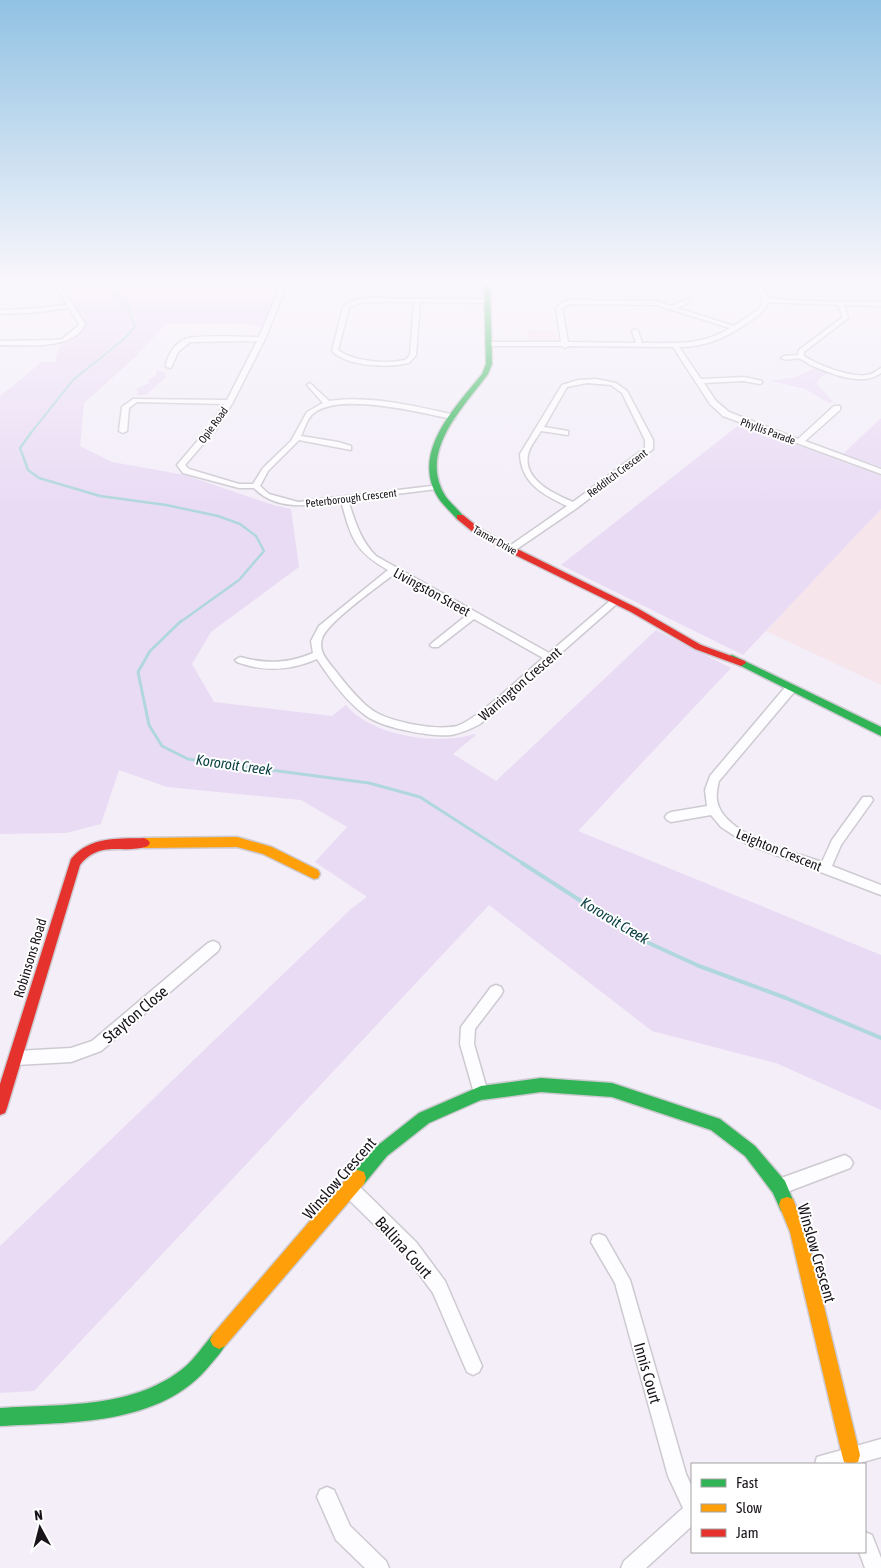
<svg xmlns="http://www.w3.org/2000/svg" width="881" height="1568" font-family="'Asap Condensed',sans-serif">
<rect width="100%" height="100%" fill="#f3eef8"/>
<g fill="#f6e5ea">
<path d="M527,330L556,331L558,342L528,343Z"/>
<path d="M881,509V685L766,631Z"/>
</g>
<g fill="#e9dbf4">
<path d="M61,285H281L263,328L246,324H166L131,361L84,403L80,446L112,462L185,475L273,505L291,509L299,567L211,632L192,664L214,702L332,716L346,705C371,736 438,746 474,734L476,735L453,754L496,781L656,630L731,668L578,831L881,955V1110L776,1063L652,1031L489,905L34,1391L0,1393V1246L352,908L367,897L315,862L347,827L301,800L167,787L119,770L101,824L66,833L0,834V396L42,362H55L60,343C69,341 82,333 85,324Z"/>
<path d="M815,368L828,372L818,380L817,384L833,402L829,403L805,389L771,381L796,377Z"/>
<path d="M157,370L166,373L164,376H167L146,395H137L138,390L135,389L149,383L148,380L156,376Z"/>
<path d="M881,418V467L843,454Z"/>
<path d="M740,424L881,476V509L743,655L561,565Z"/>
</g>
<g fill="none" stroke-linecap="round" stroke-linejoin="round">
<path stroke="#b0d7db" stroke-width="2" d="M30,434L73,380L123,340L135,327L127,304L110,290L113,285"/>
<path stroke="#b0d7db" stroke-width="2.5" d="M31,433L20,448L28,470L39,478L100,496L166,505L218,516L240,524L256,536L264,551L239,580L179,623"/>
<path stroke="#b0d7db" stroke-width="3" d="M181,621L150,651L138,672L149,725L162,746L188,759L369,783L420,797L524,864"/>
<path stroke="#b0d7db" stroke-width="4" d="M522,863L640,939L699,966L786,998L881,1038"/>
<g stroke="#cdcad1" stroke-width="3">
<g id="street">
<path d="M52,285H59L63,289L85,324C74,351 24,345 0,345V341L56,340L62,339L78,326L79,324L69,308L30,313L0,314V310L30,309L67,305L59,291Z"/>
<path d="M281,285H287L265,339L233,402L217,428L185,465L189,469L239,484H253L263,468L291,441L307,412L323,403L307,385L310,383L329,401C370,395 415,406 455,415V419H452C421,413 341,392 314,413C307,418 305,428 301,436L338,442L351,446V450L299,440L268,471L260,486L269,494L298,502L440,485V489H437L348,500C355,521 360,540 376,556L549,653L612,599H618L620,601L480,724C471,729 461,733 451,735C430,737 382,728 365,715C346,701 330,679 317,659C289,671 264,672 237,662L235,660L240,657C266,664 287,664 313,653L311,641L319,626L388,570C354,551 351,537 341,501C311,505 277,512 254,488H239L183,473L177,465L211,425L224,404L137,402L129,408L127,431L123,433L119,431L122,407L133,399L227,400L257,341L190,342L178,352L171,368L166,367C166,356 177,340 189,338C207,335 239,337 259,337ZM394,574L467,615L432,643L430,645L432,647H438L474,619L543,658C524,674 477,720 457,726C436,731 389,722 372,710C358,700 345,683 334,669C327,660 318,651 322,639C326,623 379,586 394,574Z"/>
<path d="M756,285H762L768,298L803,301L881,302V306L844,305L848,318L804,352V356C817,365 856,380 871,374C874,373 877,370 881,368V373C863,387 832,374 813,366C809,365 804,360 800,359C793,357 787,362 781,358L784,356L798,355L799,350L843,317L838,305L768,302C764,313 756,317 746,324C725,338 705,347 679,347L701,379L744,377L762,381V383L760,384L744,381L704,383L716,401L729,412L798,439L834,406H840V410L805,441L881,469V474L723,416L710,404L673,347L568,346L565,348L562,346H490L487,344L490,342H561L556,308L561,303L570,300L656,301L671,306L688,299L691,301L690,302L677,308L734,326L759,309L763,300ZM570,304L656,305L730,328C703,346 673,343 642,343L638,331L635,329L632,331L636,343L568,342L562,308Z"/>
<path d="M366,298L487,299L490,301L487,303L420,302L416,355L409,363C388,368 348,367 332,351L343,307L352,301ZM366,302H414L410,355L405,360C385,364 355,362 338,350L349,308L356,304Z"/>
<path d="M596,379L616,383L627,391L653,440V449L577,508L514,551H508V547L567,506C543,495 521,483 520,454L562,385L578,380ZM587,383L611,385L622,393L645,440V448L573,502C554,494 523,480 528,455C529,447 537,438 541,431L568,435V431L544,427L567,387Z"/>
<path d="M791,684L796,688L795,691L719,781C717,790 715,798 719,807C732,837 793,852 822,862L832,840L863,797H871L873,800L871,803L841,845L832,866L881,885V895L747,844L721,827L711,815L671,822L667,820L665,817L667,814L671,812L707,806L705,790L710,776L787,685Z"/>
<path d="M213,941L218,943L220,947L218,951L101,1051L71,1062L16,1065L11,1063L9,1058L11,1053L16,1051L71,1048L92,1041L208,943Z"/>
<path d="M496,985L501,987L503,991L501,995L475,1029L474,1044L488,1093L486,1098L481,1100L476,1098L474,1093L460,1044L461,1027L491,987Z"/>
<path d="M845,1155L850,1158L853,1163L850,1168L779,1195L773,1193L771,1187L773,1181Z"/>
<path d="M350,1181L356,1183L416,1242L445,1281L482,1366L479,1372L473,1375L467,1372L433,1293L404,1254L344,1195L342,1189L344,1183Z"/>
<path d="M599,1234L605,1236L630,1280L686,1474L692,1487V1526L646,1568H621L624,1561L683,1508L668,1476L615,1283L591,1242L593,1236Z"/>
<path d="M881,1439V1457L856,1464H815L817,1457L824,1455Z"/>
<path d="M327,1487L334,1490L350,1526L386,1561L389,1568H365L336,1540L317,1497L320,1490Z"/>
<path d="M865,1532L872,1535L881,1558V1568H865L859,1552H865Z"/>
</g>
</g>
<g stroke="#cdcad1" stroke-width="3">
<g id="fast">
<path d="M484,285H490L492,364L488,374C463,408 417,452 446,497C451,504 459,510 464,517L460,519H457C451,512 444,506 439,499C409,453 455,408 482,374L486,364Z"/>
<path d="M732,655L881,727V736L729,660L727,658L729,656Z"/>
<path d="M541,1078L612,1083L720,1119L755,1146L785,1181L795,1205L793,1211L787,1213L781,1211L773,1193L745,1156L711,1130L612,1097L541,1092L481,1100L429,1123L387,1156L364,1184L358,1186L352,1184L350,1178L352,1172L377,1146L419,1113L481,1086Z"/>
<path d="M219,1331L225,1334L228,1340C224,1349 217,1357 210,1365C161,1426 71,1422 0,1426V1408C62,1404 136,1409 186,1366C196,1357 204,1345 213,1334Z"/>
</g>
</g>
<g stroke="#cdcad1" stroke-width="3">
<g id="slow">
<path d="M237,837L272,847L318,870L320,874L318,878L314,879L263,854L237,847L144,848L140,846L138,843L140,840L144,838Z"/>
<path d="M358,1170L364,1172L366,1178L364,1184L225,1346L219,1349L213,1346L210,1340L213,1334L352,1172Z"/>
<path d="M787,1197L793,1199L806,1232L860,1455L858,1462L851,1464L844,1462L842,1455L790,1232L779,1205L781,1199Z"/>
</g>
</g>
<g stroke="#cdcad1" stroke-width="3">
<g id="jam">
<path d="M457,515H463L479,528L505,543L637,608L701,645L745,661L746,663L741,666L695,649L631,612L499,547L473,532L457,519Z"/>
<path d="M144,838L148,840L150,843L148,846C123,855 101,839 80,865L7,1108L5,1113L0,1115V1084L71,859C90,836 117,839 144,838Z"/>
</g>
</g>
<use href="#street" fill="#fdfcfe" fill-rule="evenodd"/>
<use href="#fast" fill="#30b455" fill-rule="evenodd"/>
<use href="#slow" fill="#ff9f0a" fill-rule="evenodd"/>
<use href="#jam" fill="#e5322d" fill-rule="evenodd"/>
</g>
<linearGradient id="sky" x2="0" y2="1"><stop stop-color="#91c2e3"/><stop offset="0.56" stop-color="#faf7fc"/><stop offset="1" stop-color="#faf7fc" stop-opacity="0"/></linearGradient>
<rect width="881" height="505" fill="url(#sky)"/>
<g text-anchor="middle" stroke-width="4" stroke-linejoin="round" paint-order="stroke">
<g font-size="11" fill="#18141a" stroke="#fff">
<text transform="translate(213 425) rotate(-54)" y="4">Opie Road</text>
<text transform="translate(768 431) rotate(20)" y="4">Phyllis Parade</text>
<text transform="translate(617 473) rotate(-37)" y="4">Redditch Crescent</text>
<text transform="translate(351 498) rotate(-7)" y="4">Peterborough Crescent</text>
<text transform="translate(495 540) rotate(29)" y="4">Tamar Drive</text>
</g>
<g font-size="14" fill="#18141a" stroke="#fff">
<text transform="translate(432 592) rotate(29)" y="5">Livingston Street</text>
<text transform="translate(520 684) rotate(-41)" y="5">Warrington Crescent</text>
<text transform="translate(779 850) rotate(22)" y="5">Leighton Crescent</text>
<text transform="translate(30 958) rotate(-73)" y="5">Robinsons Road</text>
</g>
<g font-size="15" font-style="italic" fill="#0d4244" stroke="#fff">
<text transform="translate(234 765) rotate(8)" y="5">Kororoit Creek</text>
<text transform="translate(615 921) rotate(31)" y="5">Kororoit Creek</text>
</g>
<g font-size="16" fill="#18141a" stroke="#fff">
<text transform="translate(135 1014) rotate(-40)" y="6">Stayton Close</text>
<text transform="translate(339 1178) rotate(-49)" y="6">Winslow Crescent</text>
<text transform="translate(404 1247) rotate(48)" y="6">Ballina Court</text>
<text transform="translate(817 1253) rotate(74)" y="6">Winslow Crescent</text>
<text transform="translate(648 1373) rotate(74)" y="6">Innis Court</text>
</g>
</g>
<rect x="691" y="1463" width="175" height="90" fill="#ffffff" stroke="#a3a1a3"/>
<rect x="701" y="1479" width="25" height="8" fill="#30b455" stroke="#a3a1a3"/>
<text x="736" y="1488" font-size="15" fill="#18141a">Fast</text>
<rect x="701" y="1504" width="25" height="8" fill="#ff9f0a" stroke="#a3a1a3"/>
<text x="736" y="1513" font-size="15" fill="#18141a">Slow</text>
<rect x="701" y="1529" width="25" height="8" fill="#e5322d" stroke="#a3a1a3"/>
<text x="736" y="1538" font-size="15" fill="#18141a">Jam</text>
<g transform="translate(40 1528) rotate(353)" stroke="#ffffff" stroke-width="4" paint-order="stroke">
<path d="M0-4L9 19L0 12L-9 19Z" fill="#18141a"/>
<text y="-8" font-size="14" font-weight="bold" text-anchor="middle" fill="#18141a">N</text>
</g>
</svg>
